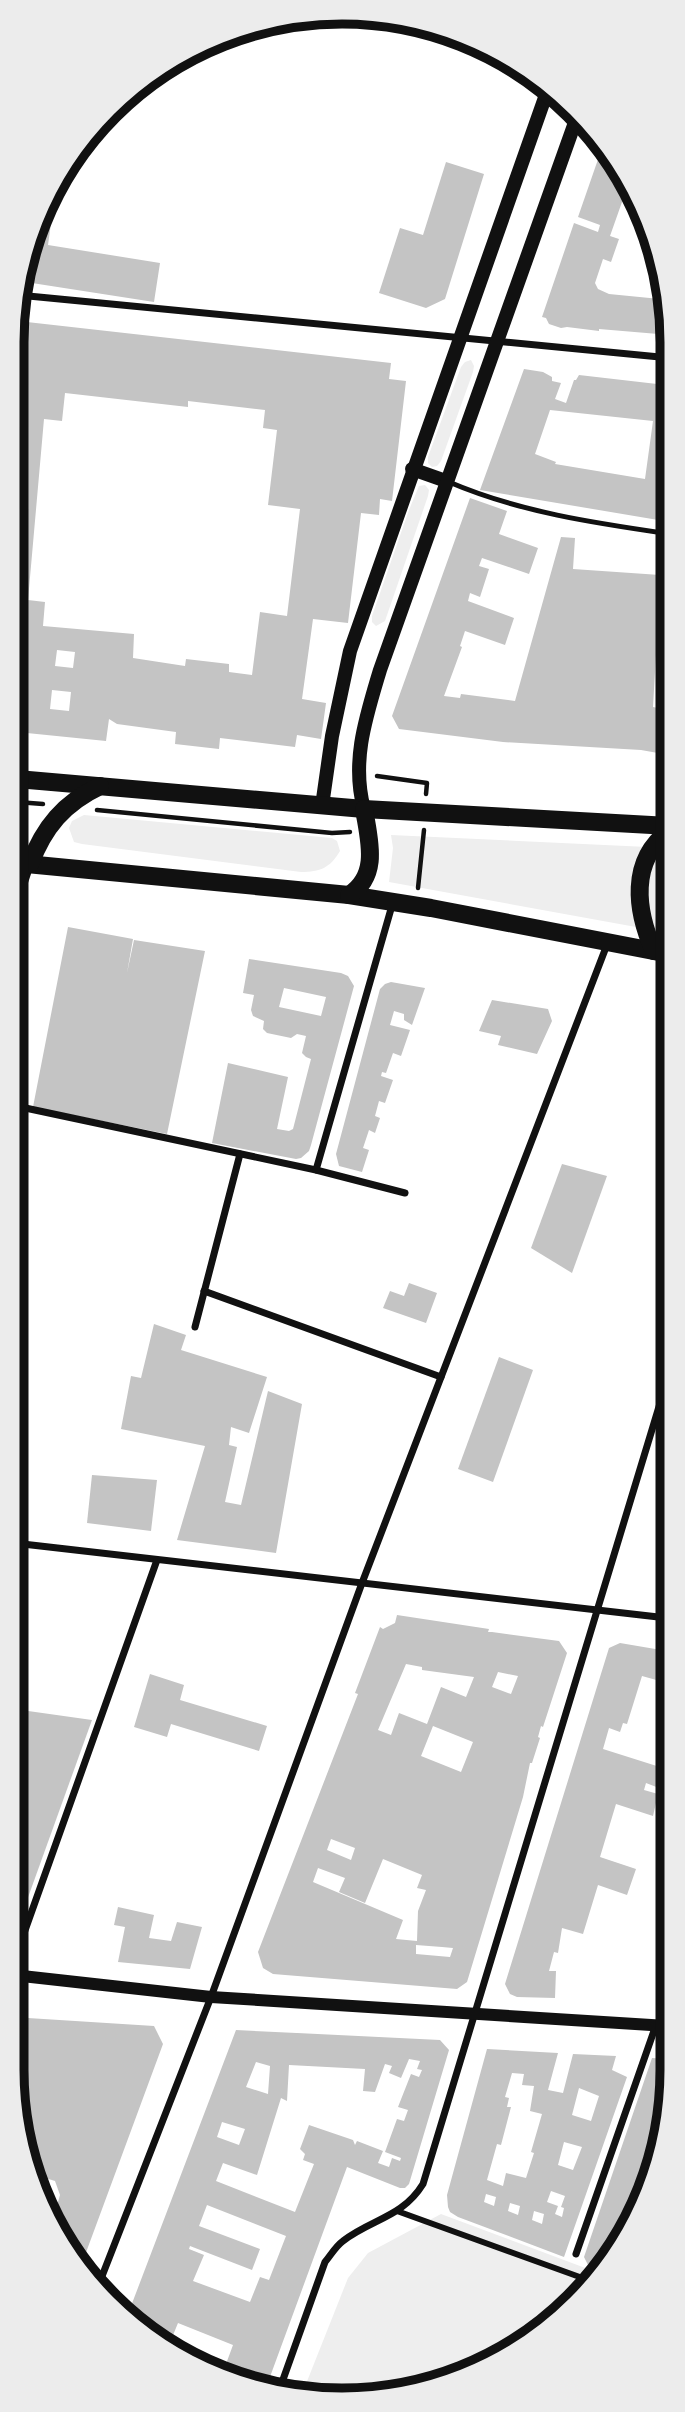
<svg xmlns="http://www.w3.org/2000/svg" width="685" height="2412" font-family="Roboto,sans-serif">
<rect width="100%" height="100%" fill="#fff"/>
<g fill="#eee">
<path d="M471,360L474,366L473,372L441,461L437,466L432,467L428,463V457L461,367L465,362Z"/>
<path d="M425,485L429,490L428,496L385,621L376,626L372,622V616L409,510L419,486Z"/>
<path d="M84,815L332,838L337,841L340,851C330,868 320,872 301,872L82,844L74,842L69,828L72,821Z"/>
<path d="M391,835L669,848V933L389,882L393,848Z"/>
<path d="M441,2214L596,2272L544,2331L448,2382L321,2399L302,2394L348,2278L368,2253Z"/>
</g>
<g fill="#c4c4c4" fill-rule="evenodd">
<path d="M603,145L628,185L610,236L619,239L611,262L603,259L595,283L598,289L609,294L670,300V335L599,329V331L567,327L561,328L549,324L546,318L542,317L574,223L598,232L600,225L578,217Z"/>
<path d="M446,162L484,174L445,299L426,308L379,293L400,228L423,235Z"/>
<path d="M56,187L48,245L160,263L154,302L19,281Z"/>
<path d="M18,321L391,363L389,379L406,381L392,501L380,499L379,515L361,513L348,623L313,619L302,699L326,703L321,739L297,735L295,747L220,738L219,749L175,744L176,732L117,724L109,719L106,741L17,732ZM65,393L188,407V401L265,410L263,428L277,430L268,505L300,509L287,616L260,612L252,675L229,672V664L186,659L185,666L133,658L134,634L43,626L45,602L28,600L44,419L62,421ZM57,650L75,652L73,668L55,666ZM52,690L71,692L69,711L50,709Z"/>
<path d="M524,369L543,372L552,377V381L561,383L555,399L566,403L574,380H576L579,375L657,384L656,388H660V384L670,385V522L480,490ZM550,410L653,421L645,479L555,464L556,462L535,454Z"/>
<path d="M470,498L507,511L499,534L538,548L529,574L482,558L479,566L489,569L480,597L470,593L468,601L514,618L505,645L465,631L460,646L462,647L444,696L460,698L461,694L515,701L561,537L575,538L573,569L660,575V582L670,531L669,586L660,584L653,707L658,708L669,641V755L641,750L503,742L399,729L392,716Z"/>
<path d="M68,927L133,939L127,973L134,940L205,951L167,1134L33,1107Z"/>
<path d="M249,959L341,973L348,976L354,986L311,1145L309,1151L301,1158L296,1159L212,1143L228,1063L288,1077L277,1129L289,1131L293,1129L311,1059L306,1057L302,1053L306,1036L297,1034L291,1038L267,1033L263,1029L264,1021L253,1016L251,1010L254,995L243,993ZM284,988L326,997L321,1016L279,1007Z"/>
<path d="M391,982L425,988L412,1025L404,1020V1014L394,1011L390,1025L410,1030L401,1056L393,1053L386,1073L382,1072L381,1076L393,1080L385,1103L379,1101L375,1116L380,1118L375,1133L369,1130L363,1148L369,1150L362,1172L339,1166L336,1154L380,989L385,984Z"/>
<path d="M492,1000L548,1009L552,1021L537,1054L498,1045L501,1036L479,1031Z"/>
<path d="M562,1164L607,1176L572,1273L531,1248Z"/>
<path d="M409,1283L437,1293L426,1323L383,1308L390,1291L404,1296Z"/>
<path d="M154,1324L186,1335L181,1350L267,1377L249,1433L231,1427L229,1445L237,1447L225,1502L241,1505L268,1391L302,1404L276,1553L177,1540L205,1446L121,1429L131,1376L141,1378Z"/>
<path d="M499,1357L533,1370L493,1482L458,1469Z"/>
<path d="M92,1475L157,1480L151,1531L87,1523Z"/>
<path d="M397,1615L489,1629L488,1632H492L559,1641L567,1653L543,1727L541,1726L538,1737L540,1738L532,1763H530L523,1797L467,1982L457,1989L273,1974L263,1968L258,1952L358,1694L355,1693L380,1627L383,1629L395,1623ZM406,1664L422,1667V1670L474,1677L466,1697L441,1687L427,1724L399,1713L391,1735L378,1730ZM498,1672L518,1676L511,1694L492,1687ZM433,1726L473,1742L461,1772L421,1756ZM331,1839L355,1848L351,1860L327,1850ZM383,1859L422,1875L417,1888L426,1890L418,1911L417,1941L396,1939L403,1920L313,1882L318,1868L345,1878L339,1892L365,1903ZM416,1945L442,1947L453,1948L450,1957L416,1954Z"/>
<path d="M620,1643L667,1651V1683L642,1676L627,1724L623,1723L620,1732L609,1728L603,1749L663,1768L659,1788L646,1783L644,1790L658,1794L653,1816L616,1804L600,1857L636,1869L627,1895L598,1885L583,1934L562,1928L558,1953L554,1952L549,1971H556L555,1998L517,1997L510,1994L505,1984L609,1648Z"/>
<path d="M150,1674L184,1685L180,1700L267,1726L259,1751L171,1724L167,1737L134,1727Z"/>
<path d="M14,1709L92,1720L26,1903L13,1900Z"/>
<path d="M118,1907L154,1915L149,1938L171,1941L177,1922L202,1927L190,1969L118,1962L125,1927L114,1925Z"/>
<path d="M12,2017L154,2026L163,2044L81,2266L53,2220L60,2195L55,2181L42,2177L37,2193L12,2070Z"/>
<path d="M236,2030L440,2040L449,2050L409,2184L405,2188H400L347,2167L267,2385L197,2366L176,2350L226,2364L233,2345L178,2323L169,2345L128,2314ZM409,2059L420,2061L417,2069L422,2070L419,2077L411,2074L398,2107L408,2110L404,2121L397,2119L385,2152L401,2158L400,2161L392,2158L389,2167L378,2163L383,2151L357,2141L355,2145L353,2140L309,2125L300,2149L305,2154L303,2160L314,2164L295,2212L216,2181L223,2163L257,2175L281,2098L287,2101L289,2065L365,2069L363,2091L375,2092L385,2064L392,2066L389,2073L401,2078ZM256,2062L270,2066L268,2094L246,2087ZM222,2122L245,2129L239,2145L217,2137ZM207,2205L286,2236L269,2280L260,2277L250,2302L193,2281L204,2255L189,2249L190,2246L252,2270L260,2249L199,2226Z"/>
<path d="M487,2049L558,2053L548,2090L563,2093L573,2054L616,2056L612,2070L627,2077L564,2257L458,2217L450,2212L448,2207L447,2195ZM512,2073L524,2074L522,2085L534,2086L530,2111L542,2114L531,2152L534,2153L526,2178L506,2173L503,2186L487,2180L497,2144L501,2145L511,2107H507L509,2098L505,2097ZM579,2088L599,2096L591,2121L572,2115ZM564,2142L582,2147L573,2170L558,2165ZM551,2191L565,2196L561,2207L564,2208L562,2217L555,2214L558,2206L547,2202ZM486,2194L496,2197L494,2206L484,2202ZM510,2203L520,2206L518,2215L508,2211ZM534,2211L544,2214L542,2224L532,2220Z"/>
<path d="M652,2058L667,2059V2098L651,2145L661,2149L647,2185L639,2182L614,2246L618,2247L599,2269L588,2265L584,2257Z"/>
</g>
<g fill="none" stroke-linecap="round" stroke-linejoin="round">
<g stroke="#111" stroke-width="4.5">
<path d="M377,776L427,783L426,794"/>
<path d="M17,802L43,804"/>
<path d="M97,810L332,833L350,832"/>
<path d="M418,888L424,830"/>
</g>
<path stroke="#111" stroke-width="5" d="M449,482C519,512 594,523 670,534"/>
<path stroke="#111" stroke-width="6" d="M397,2211L588,2280"/>
<g stroke="#111" stroke-width="7">
<path d="M18,295L670,358"/>
<path d="M16,908L30,866"/>
<path d="M16,1106L316,1170L405,1193"/>
<path d="M316,1170L393,902"/>
<path d="M204,1291L441,1377"/>
<path d="M195,1327L240,1154"/>
<path d="M14,1543L667,1618"/>
<path d="M13,1964L157,1560"/>
<path d="M576,2254L656,2025"/>
<path d="M97,2289L211,1997L362,1583L608,942"/>
<path d="M280,2388L325,2262C331,2255 335,2247 343,2241C371,2219 402,2218 423,2184L668,1377"/>
</g>
<path stroke="#111" stroke-width="12" d="M13,1975L211,1997L667,2026"/>
<g stroke="#111" stroke-width="14">
<path d="M412,469L446,481"/>
<path d="M322,806L332,736L350,651L548,89"/>
<path d="M364,809C351,761 366,717 380,670L578,114"/>
</g>
<g stroke="#111" stroke-width="18">
<path d="M17,779L364,809L669,826"/>
<path d="M16,863L349,895L431,908L669,954"/>
<path d="M30,864C44,827 64,803 100,786"/>
<path d="M349,895C380,875 369,840 364,809"/>
<path d="M654,951C636,911 629,861 669,831"/>
</g>
</g>
<path d="M0 0H685V2412H0ZM342 24H342A318 318 0 0 1 660 342V2070A318 318 0 0 1 342 2388H342A318 318 0 0 1 24 2070V342A318 318 0 0 1 342 24Z" fill="#ececec" fill-rule="evenodd"/>
<path fill="none" stroke="#111" stroke-width="9" d="M342 24H342A318 318 0 0 1 660 342V2070A318 318 0 0 1 342 2388H342A318 318 0 0 1 24 2070V342A318 318 0 0 1 342 24Z"/>
</svg>
